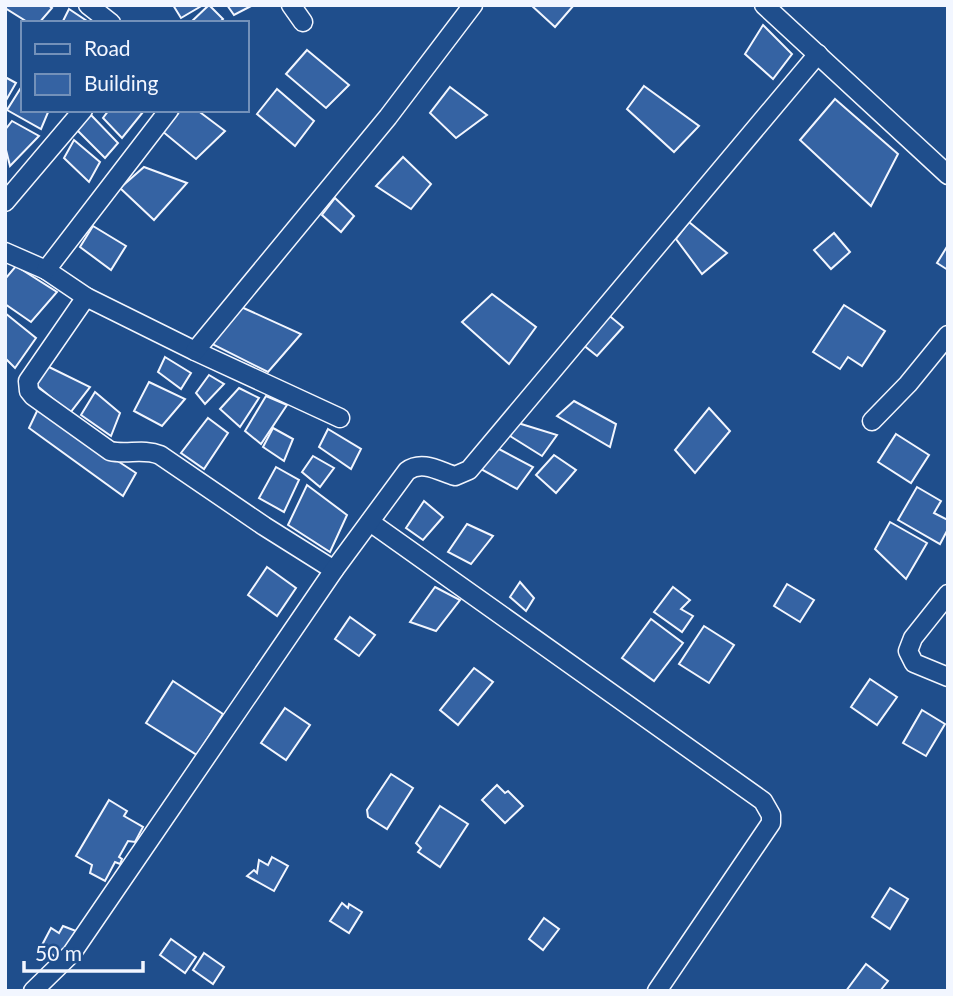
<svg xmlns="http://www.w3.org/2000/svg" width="953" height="996" font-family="Lato,sans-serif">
<rect width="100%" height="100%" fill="#1f4e8c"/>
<g fill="#3563a3" stroke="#f2f6ff" stroke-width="2">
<path d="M5,5H48L52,8L39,23H29L5,8Z"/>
<path d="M173,5H203L181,18Z"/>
<path d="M209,5L223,19L219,23H190Z"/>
<path d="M227,5H253L234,15Z"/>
<path d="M531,5H574L555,27Z"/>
<path d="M69,9L90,23H62Z"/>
<path d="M763,25L792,54L773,79L745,54Z"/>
<path d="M307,50L349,85L326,108L286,74Z"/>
<path d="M5,77L16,83L5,102Z"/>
<path d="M22,86L23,110H49L41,129L7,110Z"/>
<path d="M644,86L699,126L674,152L627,109Z"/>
<path d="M450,87L487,115L456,138L430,113Z"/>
<path d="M277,89L314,121L295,146L257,114Z"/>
<path d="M835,99L898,154L871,206L800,140Z"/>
<path d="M109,110H141L143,112L122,138L103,118Z"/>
<path d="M181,110H197L225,131L196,159L162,131Z"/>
<path d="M91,115L118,143L105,158L76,129Z"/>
<path d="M12,121L39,136L10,166L5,146V130Z"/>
<path d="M74,140L100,162L89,182L64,158Z"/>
<path d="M403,157L431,184L411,209L376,186Z"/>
<path d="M144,167L187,183L154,220L120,188Z"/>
<path d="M335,198L354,216L341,232L322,215Z"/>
<path d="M689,222L727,253L702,274L676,239Z"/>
<path d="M93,226L126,246L111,270L80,247Z"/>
<path d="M834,233L850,252L831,269L814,250Z"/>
<path d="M948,245V270L937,263Z"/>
<path d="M16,266L57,292L31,322L5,304V279Z"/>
<path d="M492,294L536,327L509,364L462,322Z"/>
<path d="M844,305L885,331L862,366L848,357L840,369L813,352Z"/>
<path d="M239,306L301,334L268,372L210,343Z"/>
<path d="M5,313L36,338L15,368L5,358Z"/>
<path d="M606,313L623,327L597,356L582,344Z"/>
<path d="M165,357L191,373L181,389L158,372Z"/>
<path d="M47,366L90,387L70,413L35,384Z"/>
<path d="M209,375L224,384L205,404L196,393Z"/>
<path d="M149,382L185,399L162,426L134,411Z"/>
<path d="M239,388L259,398L240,427L220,409Z"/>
<path d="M95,392L120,413L111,436L81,415Z"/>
<path d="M266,396L287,405L261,444L245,431Z"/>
<path d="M574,401L616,424L610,447L557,416Z"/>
<path d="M709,408L730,431L695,473L675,450Z"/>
<path d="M38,409L136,473L123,496L29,428Z"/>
<path d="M208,418L228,433L204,469L181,453Z"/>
<path d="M518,423L557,435L542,456L510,436Z"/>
<path d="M273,428L293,439L284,461L263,447Z"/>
<path d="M328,429L361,449L351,469L319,447Z"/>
<path d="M896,434L929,455L911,483L878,462Z"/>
<path d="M497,448L533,467L517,489L479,468Z"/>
<path d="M554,455L576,470L556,493L536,475Z"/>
<path d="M313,456L334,468L320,487L302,472Z"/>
<path d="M276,467L299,480L284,512L259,498Z"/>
<path d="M307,485L347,515L330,552L288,525Z"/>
<path d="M917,487L941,501L934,513L948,520V529L940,544L898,520Z"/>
<path d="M424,501L443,517L423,540L406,528Z"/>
<path d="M890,522L927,543L906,579L875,549Z"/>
<path d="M467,524L493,536L471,564L448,552Z"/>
<path d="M267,567L296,588L277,616L248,595Z"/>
<path d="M520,582L534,598L526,611L510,597Z"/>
<path d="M787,584L814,600L800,622L774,606Z"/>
<path d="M435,587L460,600L436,631L410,622Z"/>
<path d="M673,587L690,600L681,609L693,616L682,632L654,612Z"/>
<path d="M350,617L375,635L359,656L335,639Z"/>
<path d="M651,619L683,643L654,681L622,658Z"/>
<path d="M704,626L734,645L709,683L679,664Z"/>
<path d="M474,668L493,682L458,725L440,710Z"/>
<path d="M870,679L897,697L877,725L851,707Z"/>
<path d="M173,681L223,714L197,755L146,723Z"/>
<path d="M285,708L310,725L286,760L261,743Z"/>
<path d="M922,710L945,724L926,756L903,743Z"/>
<path d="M391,774L413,788L387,829L368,817L367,810Z"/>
<path d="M497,785L505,793L508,791L523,806L505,823L482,800Z"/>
<path d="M109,800L127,811L124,816L143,827L135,842L128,841L119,857L122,859L120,864L115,862L105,881L90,873L92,865L76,856Z"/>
<path d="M440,806L468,824L440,867L418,852L421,848L416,843Z"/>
<path d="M272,857L288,866L274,891L247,876L254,870L257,873L259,860L268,865Z"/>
<path d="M890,888L908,899L890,929L872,917Z"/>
<path d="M342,903L348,908L349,904L362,912L349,933L330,921Z"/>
<path d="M544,918L559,929L543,950L529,939Z"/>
<path d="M63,926L76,931L59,959L41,947L51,928L59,933Z"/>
<path d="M171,939L196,957L185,973L160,955Z"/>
<path d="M204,953L224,967L213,984L193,970Z"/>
<path d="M866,964L888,981L880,991H846Z"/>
</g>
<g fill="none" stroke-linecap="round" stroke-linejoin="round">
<g stroke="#f2f6ff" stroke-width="21">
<g id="minor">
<path d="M88,5L111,23"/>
<path d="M291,5L303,22"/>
<path d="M764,5L948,175"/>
<path d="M5,202L83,110"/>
<path d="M5,252L46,270L86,297L195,351L340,418"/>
<path d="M46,270L169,110"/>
<path d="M86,297L28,381L29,391L33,396L110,451C127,455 143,448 160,455L264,526L334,570"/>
<path d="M195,351L388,117L473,5"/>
<path d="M872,421L908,384L948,335"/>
<path d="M370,522L763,801L771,815V823L657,991"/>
<path d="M948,594L913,638L908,651L914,663L948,677"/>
<path d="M33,991L72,953L334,570L407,471C422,460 439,471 455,476L469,470L818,54"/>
</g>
</g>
<use href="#minor" stroke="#1f4e8c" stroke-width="18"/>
</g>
<rect width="953" height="996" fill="none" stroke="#f2f6ff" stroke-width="14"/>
<rect x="21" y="21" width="228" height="91" fill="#1f4e8c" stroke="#7391ba" stroke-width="2"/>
<rect x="35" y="44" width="35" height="10" fill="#1f4e8c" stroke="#7391ba" stroke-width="2"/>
<text x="84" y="56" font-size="21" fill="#f2f6ff">Road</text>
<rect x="35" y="74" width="35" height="21" fill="#3563a3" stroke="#7391ba" stroke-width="2"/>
<text x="84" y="91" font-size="21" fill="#f2f6ff">Building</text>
<path d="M24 961v10h119v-10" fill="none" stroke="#f2f6ff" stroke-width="3.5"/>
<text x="35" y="961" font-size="21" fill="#f2f6ff" stroke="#1f4e8c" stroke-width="5" paint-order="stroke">50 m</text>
</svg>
